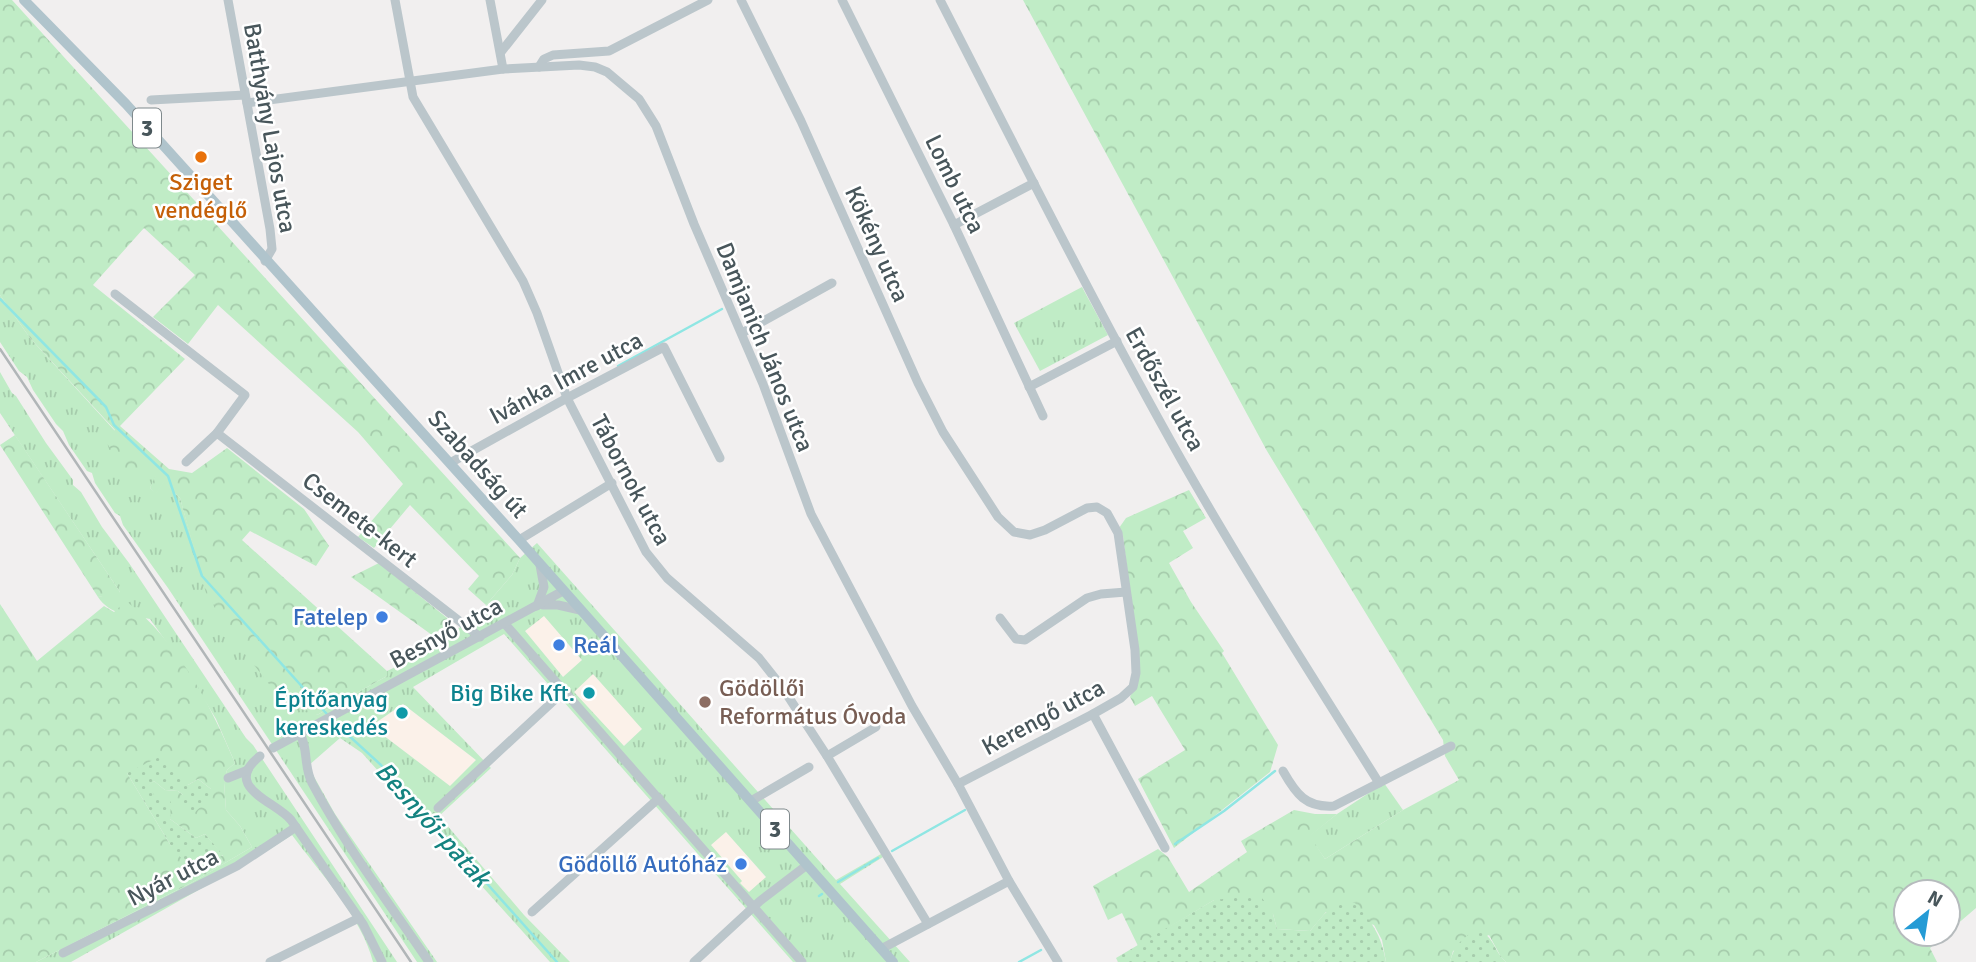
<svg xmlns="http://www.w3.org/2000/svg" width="1976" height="962" font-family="Signika,sans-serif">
<defs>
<pattern id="grass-tufts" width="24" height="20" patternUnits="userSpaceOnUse" patternTransform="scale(1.75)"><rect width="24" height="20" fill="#c0ecc6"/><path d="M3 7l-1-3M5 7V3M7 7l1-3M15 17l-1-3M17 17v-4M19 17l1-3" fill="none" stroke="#a6ccac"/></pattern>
<pattern id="forest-crowns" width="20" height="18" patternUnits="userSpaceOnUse" patternTransform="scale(1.75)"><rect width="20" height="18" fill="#c0ecc6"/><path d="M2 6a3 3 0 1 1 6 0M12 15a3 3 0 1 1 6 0" fill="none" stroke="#a6ccac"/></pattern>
<pattern id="park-dots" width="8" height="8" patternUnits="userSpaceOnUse" patternTransform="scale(1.75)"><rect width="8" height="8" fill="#c0ecc6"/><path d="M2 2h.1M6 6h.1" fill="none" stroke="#a6ccac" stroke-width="1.8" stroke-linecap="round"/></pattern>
</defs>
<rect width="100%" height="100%" fill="#f1efef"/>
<g fill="#fbf1e9">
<path d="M544,615L582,661L563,677L525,631Z"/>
<path d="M593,674L643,729L623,746L573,691Z"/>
<path d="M403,704L476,760L450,786L371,726Z"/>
<path d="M726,831L766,878L748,893L710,845Z"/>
</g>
<g fill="url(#grass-tufts)" fill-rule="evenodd">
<path d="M1082,287L1108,335L1040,371L1014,323Z"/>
<path d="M0,295L30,338L115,431L158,472L150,488L156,493L164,481L180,498L207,593L317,715L387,676V671L416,657L459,628L486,605L512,575L520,558L537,543L836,880L881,854L883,857L840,884L910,962H793L504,634L413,687L491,768L439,816L524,915L570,962H550L362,753L340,738L308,766L335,814L437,962H417L168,588L123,525L120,516L115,513L95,483L92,473L87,471L69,445L63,431L56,424L33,390L27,377L19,371L0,342ZM544,616L582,660L563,677L525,631ZM593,674L642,729L624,746L574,692ZM403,704L476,760L450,786L371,726ZM726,832L766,877L749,892L740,883L742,881L711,845Z"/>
<path d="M0,372L12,393L16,396L46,443L73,480V485L81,492L102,527L129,563L246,738L253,745L397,962H373C362,917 319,872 292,835L262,854L71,962H36L191,883L252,847L240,826L226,810L224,782L227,770L235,763L216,719L185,668L150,619C129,615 110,615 98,597L120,592L0,413Z"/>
<path d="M1384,783L1403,810L1325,859L1309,836L1337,814Z"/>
</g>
<g fill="url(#forest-crowns)" fill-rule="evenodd">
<path d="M0,0H12L520,558L512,575L486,605L468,589L479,576L410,505L374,548L358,537L403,484L358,432L218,305L188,344L153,317L195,275L144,228L93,285L185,359L120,426L169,469L192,473L227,448L304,509L329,546L316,566L250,531L242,540L387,671V676L317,715L280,698L246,655L206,593L180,498L164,482L156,494L150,488L157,472L149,465L140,482L128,483L105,439L115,430L30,338L0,295Z"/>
<path d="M1023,0H1976V908L1948,932V892H1906V934H1946L1930,948L1937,962H1506L1501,957L1489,935L1453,951L1450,962H1386L1382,940L1374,925L1326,912L1310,931L1277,929L1273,914L1214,900L1138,946L1122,913L1108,920L1093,886L1158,849L1168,857L1189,892L1247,852L1241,841L1294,810L1315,814H1337L1310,836L1325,859L1403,810L1459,780L1445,756L1443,740L1267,451Z"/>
<path d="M15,435L120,592L111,601L104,596L98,597L0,445Z"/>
<path d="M1189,490L1206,518L1183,531L1193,548L1169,563L1191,602L1224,651L1222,653L1278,745L1270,772L1174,848L1138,779L1185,750L1152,696L1135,706L1130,697L1140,673L1123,536L1119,528L1126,518Z"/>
<path d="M379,563L452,622L432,635L351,577Z"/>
<path d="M126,601C178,641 210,704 235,763L227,770L224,782L226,810L240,826L252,847L191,883L36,962H0V604L37,661L104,606L114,612ZM127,773L188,785L198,779L211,789L183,795L178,791L165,790L154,781L147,786L170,819L196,838L205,834L223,856L171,846Z"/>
</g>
<g fill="url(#park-dots)">
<path d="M163,755L188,785L198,779L211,789H219L194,813L179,803L183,795L178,791L165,790L154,781L148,786L154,795H161L171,802L170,819L196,838L205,834L223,855L194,873L171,846L127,773Z"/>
<path d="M1260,895L1273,914L1277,929L1310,931C1325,913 1331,902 1355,903C1373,924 1381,934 1386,962H1118L1116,958L1214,900Z"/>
<path d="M1478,929C1496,939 1493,950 1506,962H1450C1454,945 1463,937 1478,929Z"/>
</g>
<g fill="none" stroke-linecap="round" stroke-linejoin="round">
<g stroke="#8fe6e3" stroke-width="2.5">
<path d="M0,299L106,407L114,425L168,476L202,576L335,723L381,765L557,962"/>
<path d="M618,366L722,309"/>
<path d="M1175,844L1224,811L1275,771"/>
<path d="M892,851L965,810"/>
<path d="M838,882L878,858"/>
<path d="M819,896L822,894"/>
<path d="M1019,962L1041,950"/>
</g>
<g stroke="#bbc6cb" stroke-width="9">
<path d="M228,0L270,229L272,249L265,261"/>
<path d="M395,0L413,97L523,281L537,313L567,398L646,552L667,578L759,658L782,687L827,756L928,924"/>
<path d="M490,0L503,69"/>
<path d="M741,0L801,121L918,383L943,432L998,517L1014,532L1030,535L1045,530L1087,508L1097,507L1107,513L1118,533L1135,650L1136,673L1133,687L1121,698L1093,714L958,784"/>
<path d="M842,0L954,225L1043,416"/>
<path d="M940,0C1019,154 1097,310 1182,461C1244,570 1312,676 1379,783"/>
<path d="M501,52L542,0"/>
<path d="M539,67L544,59L553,55L609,51L708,0"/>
<path d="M151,100L245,95"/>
<path d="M247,103L503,69L579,65L595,67L607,72L639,99L656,126L694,224L763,384L811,514L912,706L958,784L1009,881L1058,962"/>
<path d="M954,225L1034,183"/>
<path d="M115,294L245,395L217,433"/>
<path d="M742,333L832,283"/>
<path d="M1029,387L1117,341"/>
<path d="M186,462L217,433L480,637"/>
<path d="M450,463L567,398L664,347L720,458"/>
<path d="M519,540L612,483"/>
<path d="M543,605H558L580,610"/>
<path d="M537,606L544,587L540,565"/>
<path d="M1000,618L1016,639L1025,640L1087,598L1101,594L1126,592"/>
<path d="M505,624L802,962"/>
<path d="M1093,714L1165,848"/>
<path d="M299,732C309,749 303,765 312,783C345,845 389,903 429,962"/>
<path d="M273,748L563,591"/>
<path d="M260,756C221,787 275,801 291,820L363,924L382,962"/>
<path d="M827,756L876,727"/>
<path d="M1283,771C1296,794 1306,808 1334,806L1451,746"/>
<path d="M228,778L248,770"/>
<path d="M751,801L809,767"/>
<path d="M438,808L563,692"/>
<path d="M532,912L659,798"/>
<path d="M881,949L1009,881"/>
<path d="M63,953L237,866L296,827"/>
<path d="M270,962L359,918"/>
<path d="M694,962L760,901L807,865"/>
</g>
<path stroke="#b0c4cc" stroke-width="10" d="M24,0L126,104L519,540L893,962"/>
<path stroke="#b1b6b8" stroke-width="2.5" d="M0,349L411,962"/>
</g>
<circle fill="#e8710a" stroke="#fff" stroke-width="2.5" cx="201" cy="157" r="7"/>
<g fill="#3f7fe0" stroke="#fff" stroke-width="2.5">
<circle cx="382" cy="617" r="7"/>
<circle cx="559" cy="645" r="7"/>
<circle cx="741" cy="864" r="7"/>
</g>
<g fill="#0f9aa8" stroke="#fff" stroke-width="2.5">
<circle cx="589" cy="693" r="7"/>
<circle cx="402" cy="713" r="7"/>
</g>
<circle fill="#8d6e63" stroke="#fff" stroke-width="2.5" cx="705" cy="702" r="7"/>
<g text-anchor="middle" stroke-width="5" stroke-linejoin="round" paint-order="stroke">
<g fill="#fff" stroke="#7f898c" stroke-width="2">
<rect x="133" y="108.5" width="28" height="39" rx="5"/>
<rect x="761" y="809.5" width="28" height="39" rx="5"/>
</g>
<g font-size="23" font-weight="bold" fill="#48565b">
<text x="147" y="136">3</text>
<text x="775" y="837">3</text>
</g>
<g font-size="24" fill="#48565b" stroke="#fff">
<text transform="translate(270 128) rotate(80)" y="8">Batthyány Lajos utca</text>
<text transform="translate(955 184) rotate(64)" y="8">Lomb utca</text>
<text transform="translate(877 244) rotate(66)" y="8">Kökény utca</text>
<text transform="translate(765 347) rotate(68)" y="8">Damjanich János utca</text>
<text transform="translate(566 378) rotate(-28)" y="8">Ivánka Imre utca</text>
<text transform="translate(1165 389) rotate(61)" y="8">Erdőszél utca</text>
<text transform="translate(478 464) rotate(48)" y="8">Szabadság út</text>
<text transform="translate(631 480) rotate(62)" y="8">Tábornok utca</text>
<text transform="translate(360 520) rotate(38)" y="8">Csemete-kert</text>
<text transform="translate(446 633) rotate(-28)" y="8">Besnyő utca</text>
<text transform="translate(1043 717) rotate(-28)" y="8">Kerengő utca</text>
<text transform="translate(173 877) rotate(-27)" y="8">Nyár utca</text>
</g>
<g font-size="24" fill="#c56008" stroke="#fff">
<text x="201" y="190">Sziget<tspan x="201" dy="28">vendéglő</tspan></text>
</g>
<g font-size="24" fill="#366cbe" stroke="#fff" text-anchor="end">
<text x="368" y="625">Fatelep</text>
<text x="573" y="653" text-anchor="start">Reál</text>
<text x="727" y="872">Gödöllő Autóház</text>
</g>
<g font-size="24" fill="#785e54" stroke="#fff" text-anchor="start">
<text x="719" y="696">Gödöllői<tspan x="719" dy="28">Református Óvoda</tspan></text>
</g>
<g font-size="24" fill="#0d838f" stroke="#fff" text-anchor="end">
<text x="575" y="701">Big Bike Kft.</text>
<text x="388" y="707">Építőanyag<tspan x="388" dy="28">kereskedés</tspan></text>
</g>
<g font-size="26" font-style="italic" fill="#148380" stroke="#fff">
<text transform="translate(433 824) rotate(48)" y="9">Besnyői-patak</text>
</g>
</g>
<g transform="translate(1927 913) rotate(30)"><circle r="33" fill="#ffffff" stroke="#b6bbbd" stroke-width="2"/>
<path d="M0-5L12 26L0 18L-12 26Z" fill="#259bd5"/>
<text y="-10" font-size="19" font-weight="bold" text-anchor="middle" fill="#48565b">N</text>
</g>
</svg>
